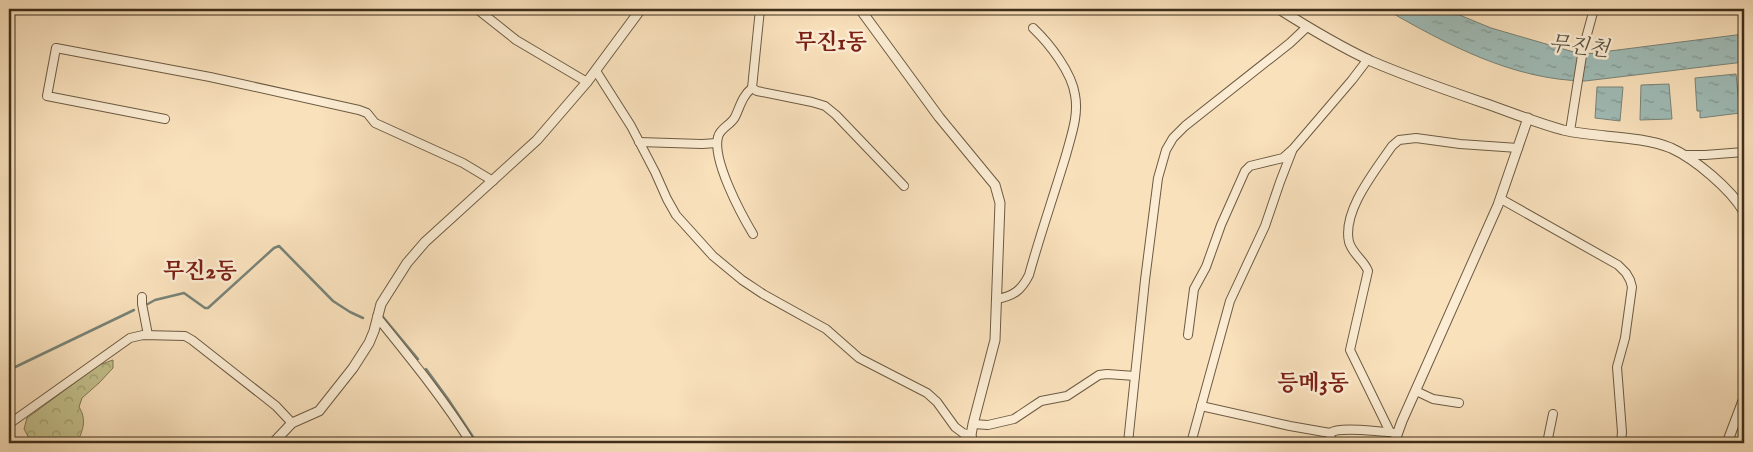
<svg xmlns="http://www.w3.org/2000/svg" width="1753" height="452" font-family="'IM FELL English','Noto Serif KR',serif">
<defs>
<pattern id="forest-crowns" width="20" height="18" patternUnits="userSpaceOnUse" patternTransform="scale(1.25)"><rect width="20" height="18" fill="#c3c18d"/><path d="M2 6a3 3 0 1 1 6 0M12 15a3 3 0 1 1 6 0" fill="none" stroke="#a09d72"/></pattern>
<pattern id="water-ripples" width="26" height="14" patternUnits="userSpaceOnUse" patternTransform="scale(1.25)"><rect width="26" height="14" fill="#9fbcb7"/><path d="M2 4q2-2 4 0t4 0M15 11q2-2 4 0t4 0" fill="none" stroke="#839994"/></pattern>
</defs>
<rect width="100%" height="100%" fill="#f9e1bc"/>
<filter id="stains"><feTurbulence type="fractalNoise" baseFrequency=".004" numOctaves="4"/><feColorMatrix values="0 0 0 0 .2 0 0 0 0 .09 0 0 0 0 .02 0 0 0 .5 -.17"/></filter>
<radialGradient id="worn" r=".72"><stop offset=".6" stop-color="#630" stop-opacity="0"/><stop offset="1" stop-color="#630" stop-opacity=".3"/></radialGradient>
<path fill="url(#forest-crowns)" stroke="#807854" d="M113,360V368L99,383L82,398L79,407C87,420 83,430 77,443H29L31,442L24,429L27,418L99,365Z"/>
<g fill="url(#water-ripples)" stroke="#788378">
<path d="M1385,9H1445L1491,28L1577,53L1586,54L1744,34V62L1585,81C1513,80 1446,44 1385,9Z"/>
<path d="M1736,74L1740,113L1700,118V111H1697L1695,78Z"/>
<path d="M1669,84L1672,119L1640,120L1641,85Z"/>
<path d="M1597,87H1623L1620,121L1595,118Z"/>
</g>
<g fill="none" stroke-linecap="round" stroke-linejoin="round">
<g stroke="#788378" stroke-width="2.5">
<path d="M146,305L155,300L184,293L205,308H208L274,248L279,246L333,301L350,312L363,318"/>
<path d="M383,317L418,359"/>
<path d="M426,369L448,399L477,443"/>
<path d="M9,370L134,310"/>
</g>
<g stroke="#6d5b42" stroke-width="10">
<g id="minor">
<path d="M477,9L516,40L587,82"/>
<path d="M760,9L752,88L757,91L812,102L825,106L836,115L904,186"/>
<path d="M596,71L631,126L655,172L667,199L676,215L713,256L742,280L763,294L826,329L859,358L927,393L937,402L955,427L963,433L971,435"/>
<path d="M752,88C742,96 740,107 735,117C731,125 720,128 718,137C712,160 741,214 753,234"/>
<path d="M165,119L47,96L56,48L210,77L359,110L367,113L375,123L463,163L493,181"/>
<path d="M1570,131L1583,49L1594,9"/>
<path d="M639,142L702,144L717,143"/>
<path d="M1685,155H1705L1744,152"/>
<path d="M1501,199L1618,265L1626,273L1630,280L1632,287L1625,338L1617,367L1622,432L1621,443"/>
<path d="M142,297V304L148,335"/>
<path d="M997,299C1013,296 1021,291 1029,275C1040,235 1054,195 1066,155C1071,136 1079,115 1075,95C1072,73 1050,44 1033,28"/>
<path d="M377,317C410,358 443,398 471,443"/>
<path d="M1188,335L1194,289L1206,267L1221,225L1245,171L1250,166L1283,158L1293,149L1352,80L1368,59"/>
<path d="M1416,391L1433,399L1459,403"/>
<path d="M1201,406L1290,426L1330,433"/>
<path d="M9,424L130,338L143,335L185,336L192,340L276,406L292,423"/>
<path d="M973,424L988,425L1014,419L1041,401L1067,396L1099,375L1107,374L1135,376"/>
<path d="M1397,434L1390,432L1350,350L1368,271C1364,260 1353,255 1349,242C1342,211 1375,171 1392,146L1399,140L1416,138L1460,144L1518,148"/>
<path d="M1128,443L1145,280L1158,178L1166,150L1173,138L1185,126L1290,43L1307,27"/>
<path d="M1191,443L1230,301L1265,226L1280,182L1292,151"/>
<path d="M1332,443L1330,433C1340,426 1377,432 1390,432"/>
<path d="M1547,443L1553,414"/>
</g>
</g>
<g stroke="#6d5b42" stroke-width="11">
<g id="tertiary">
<path d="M860,9L939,117L995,185L1000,203L995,340L973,424L971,435L973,443"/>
<path d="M1279,9C1309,28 1339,46 1371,61C1408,77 1446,90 1484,103C1510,112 1537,123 1563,130C1597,138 1639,135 1671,148C1695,159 1731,189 1744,212"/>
<path d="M273,443L292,423L319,411L353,368L369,343L374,331L381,304L407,263L425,242L537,140L587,82L641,9"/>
<path d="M1394,443L1402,421L1498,205L1528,118"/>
<path d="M1727,443L1744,398"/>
</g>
</g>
<use href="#minor" stroke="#fbecd3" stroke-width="8"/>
<use href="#tertiary" stroke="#fbecd3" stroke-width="9"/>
</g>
<g text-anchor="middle" stroke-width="5" stroke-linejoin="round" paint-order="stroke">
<g font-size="21" font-style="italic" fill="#565241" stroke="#fbecd3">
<text transform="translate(1579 46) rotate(6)" y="7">무진천</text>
</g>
<g font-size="22" font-weight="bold" fill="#7a1f14" stroke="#fbecd3">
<text x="831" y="49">무진1동</text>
<text x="200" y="278">무진2동</text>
<text x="1313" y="390">등메3동</text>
</g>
</g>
<rect width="1753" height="452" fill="none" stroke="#f9e1bc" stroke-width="30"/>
<rect x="10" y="10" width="1733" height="432" fill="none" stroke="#3e2e1a" stroke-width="2.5"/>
<rect x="15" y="15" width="1723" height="422" fill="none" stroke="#3e2e1a"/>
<rect width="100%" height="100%" filter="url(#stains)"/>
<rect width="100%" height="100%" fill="url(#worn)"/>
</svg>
